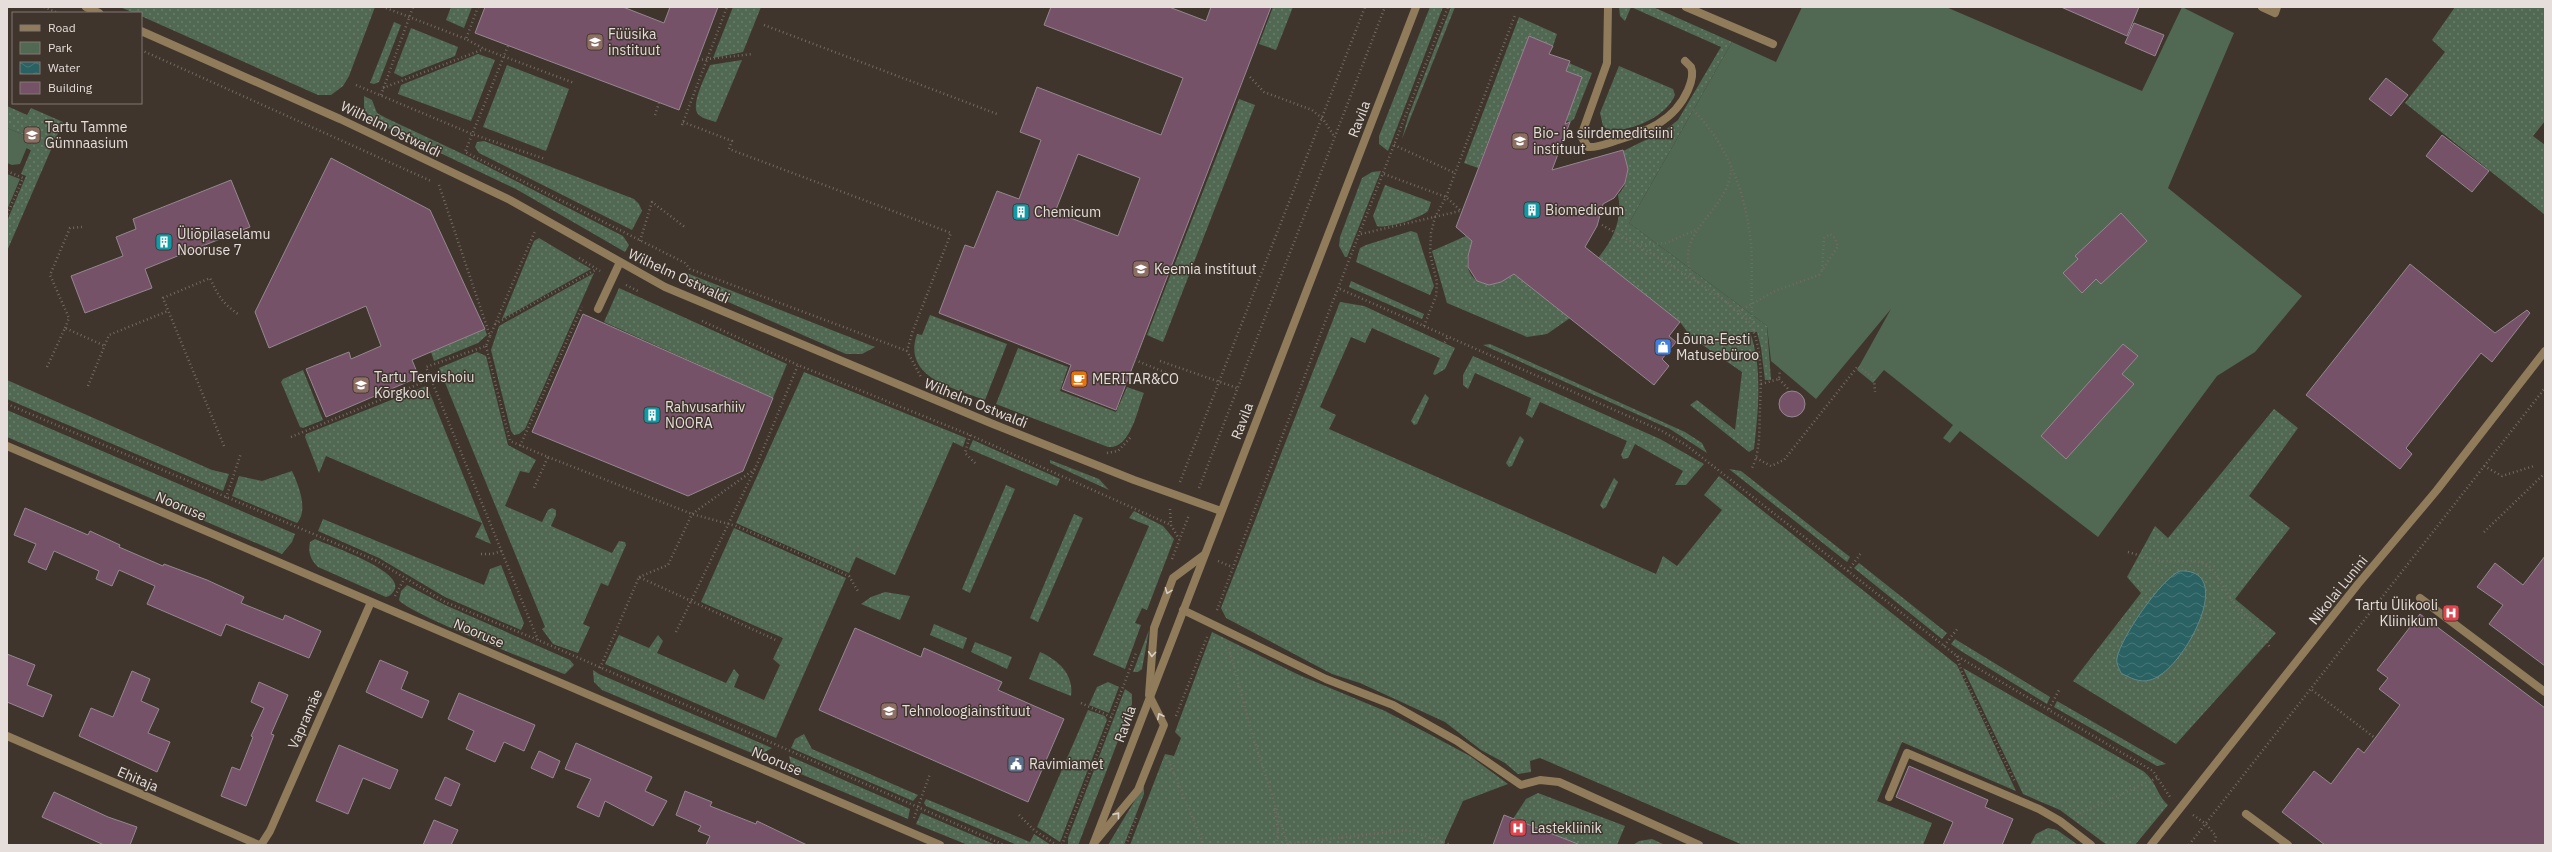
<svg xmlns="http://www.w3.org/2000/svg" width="2552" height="852" font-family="'IBM Plex Sans',sans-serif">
<defs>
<pattern id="grass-dots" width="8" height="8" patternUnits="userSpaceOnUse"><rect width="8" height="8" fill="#516953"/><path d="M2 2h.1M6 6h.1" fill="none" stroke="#6a7e6b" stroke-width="1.8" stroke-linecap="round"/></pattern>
<pattern id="water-waves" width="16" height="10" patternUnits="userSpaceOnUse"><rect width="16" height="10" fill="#2a6162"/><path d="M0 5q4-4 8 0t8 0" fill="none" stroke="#497778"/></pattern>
</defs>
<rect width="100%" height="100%" fill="#3f352d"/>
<g fill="url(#grass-dots)">
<path d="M120,7H375L349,76L343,86L331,95H318L141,16V13H134Z"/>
<path d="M451,7H472L464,28L446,20Z"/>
<path d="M733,7H761L743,52L713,58Z"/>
<path d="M1273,7H1293L1276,50L1259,44Z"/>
<path d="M1430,7H1443L1388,151L1379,144V136Z"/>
<path d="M1451,7H1455L1402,139L1408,117Z"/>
<path d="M1619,7H1653L1732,42L1629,223L1767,326L1771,380H1765L1761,348L1757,332H1750C1763,368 1758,412 1754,449L1749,452L1690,405L1697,400L1735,430L1742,372L1691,337L1680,322L1598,258C1613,240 1623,219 1618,195C1630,182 1629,166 1623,151L1664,131L1678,120L1721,47L1631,7L1625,21L1620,16Z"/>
<path d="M2455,7H2545V121L2533,136L2545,145V215L2405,103L2445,52L2432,40Z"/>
<path d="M1519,17L1557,34L1553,46L1529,36L1478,168L1464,163Z"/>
<path d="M394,22L401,25L379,82L374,84L370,83Z"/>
<path d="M411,28L458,47L455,56L402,77L394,73Z"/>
<path d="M478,54L495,60L471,121L398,94L401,85Z"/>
<path d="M742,60L716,122C711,120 703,119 699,115C689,107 706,75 710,65Z"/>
<path d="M1569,63L1592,73L1574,119L1570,122L1566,120L1582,77L1566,71Z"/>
<path d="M507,65L569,89L546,151L483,127Z"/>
<path d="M1619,66L1673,89L1675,95C1666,117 1631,132 1608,130L1603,126L1600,113Z"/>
<path d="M364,96L372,100L377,113L386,118L467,156L623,236L629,245L625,252L516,189L373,121L364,109Z"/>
<path d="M1239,99L1255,105L1163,342L1147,335Z"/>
<path d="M7,106L27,115L31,108L63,122L7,251V221L26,176L21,174L31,150L26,148L29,142L24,135L7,128Z"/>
<path d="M484,141L634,199L639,204L642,211L632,230L479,153L475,147L477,142Z"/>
<path d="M1381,171L1347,257H1345L1339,246L1340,237L1362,178L1372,172Z"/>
<path d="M1385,185L1431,202L1428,211C1420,218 1387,229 1377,226L1373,216Z"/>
<path d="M1411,231L1417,233L1434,286L1430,295L1356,262L1360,248L1366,245Z"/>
<path d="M1466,236L1474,242C1454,270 1482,301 1512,272L1570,318L1547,334L1527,337L1447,303L1432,251Z"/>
<path d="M539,238L591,269L502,319L534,241Z"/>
<path d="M684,272L875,347L862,354H846L692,286Z"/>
<path d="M594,273L525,429L519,434L514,435L511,431L491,350L499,326Z"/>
<path d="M1351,281L1424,314L1422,319L1349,287Z"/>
<path d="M619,288L787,364L773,398L604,322Z"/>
<path d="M1340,302L1364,306L1455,348L1445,369L1435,375L1433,374L1440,358L1438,357L1372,328L1365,343L1351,337L1320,407L1336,415L1329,429L1656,574L1663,556L1677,566L1722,510L1704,495L1719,476L1957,665L2016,791L1902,742L1877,801L1932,823L1923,845H1743L1540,758L1530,761L1531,772L1518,774L1505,763L1481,750L1445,722L1360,683L1332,674L1226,618L1221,608Z"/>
<path d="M930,315L1007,344L985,400C954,388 902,378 917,334L922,335Z"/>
<path d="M485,329L487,335L478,343L434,361L431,352Z"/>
<path d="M1490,344L1685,432L1702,443L1707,453L1670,429L1483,345Z"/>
<path d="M1018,348L1068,367L1060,391L1116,412L1127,387L1144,393C1137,410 1131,449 1108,447L996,404Z"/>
<path d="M477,352L486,356L508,445L536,460L529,473L520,471L505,506L542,522L548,510L552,508L556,510V515L551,526L612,553L619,541L625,542L626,545L608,586L601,583L583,624L590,627L578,653L553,644L542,629L545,627L439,368Z"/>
<path d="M1473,356L1660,439L1704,464L1686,485H1675L1683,471L1635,444L1628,458L1623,459L1621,455L1627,441L1540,402L1532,418L1526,414L1531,398L1475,373L1468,389L1463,385V375Z"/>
<path d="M303,370L323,420L303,428L300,427L281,382L283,379Z"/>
<path d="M804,372L966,438L963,447L953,442L895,575L856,557L849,573L736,523Z"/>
<path d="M7,380L212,470L229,474L223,491L7,399Z"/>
<path d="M426,386H427L491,544L475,537L482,523L326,456L319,473L305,437L306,434Z"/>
<path d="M1425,394L1429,398L1417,424L1414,425L1411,421Z"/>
<path d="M2274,409L2298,428L2249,496L2290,528L2235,599L2276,633L2176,744L2073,681L2141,593L2127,577L2155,526L2168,538Z"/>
<path d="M7,410L295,534L292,542L282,554L7,437Z"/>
<path d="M1520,436L1524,440L1512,466L1509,467L1506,463Z"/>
<path d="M973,440L1060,479L1057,486L969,449Z"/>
<path d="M1050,460L1099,479L1109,490L1050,463Z"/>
<path d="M1729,469L1741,471L1850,557L1847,562Z"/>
<path d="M292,471C298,484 309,510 297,523L232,496L239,476L262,481Z"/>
<path d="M1614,478L1618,482L1606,507L1603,509L1600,505Z"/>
<path d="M1006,485L1015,489L970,593L962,589Z"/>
<path d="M1134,511L1163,526L1174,539L1147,610L1142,608L1135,623L1141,625L1125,669L1093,655L1149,526L1129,518Z"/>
<path d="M1074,514L1083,518L1038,622L1030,618Z"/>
<path d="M323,519L484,585L490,569L501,565L524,623L521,630L445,597L379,558L318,531Z"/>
<path d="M734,528L846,578L776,738L605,664L619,635L649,648L658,635L663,641L657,653L726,683L734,669L739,675L734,687L764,700L780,665L773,659L783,638L701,602Z"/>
<path d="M315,539C330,546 402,570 395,589C393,593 390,596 386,597L318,567C310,559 308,552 310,542Z"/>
<path d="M1859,563L1947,633L1942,639L1854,568Z"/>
<path d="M407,585L445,605L570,660L574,665L565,674C540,665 409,614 399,600L401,591Z"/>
<path d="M885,592L910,596L900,620L861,604L871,597Z"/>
<path d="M934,624L967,638L963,649L930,635Z"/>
<path d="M1149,630L1142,669L1138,672H1133Z"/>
<path d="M1212,632L1299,675L1385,711L1429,734L1470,756L1508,784L1463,801L1443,845H1130L1165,754L1174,756L1181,738L1175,732Z"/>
<path d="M1955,639L2050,697L2047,704L1961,651L1951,644Z"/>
<path d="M975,642L1012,657L1007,669L971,652Z"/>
<path d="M1040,652C1058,660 1074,674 1071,696L1029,679Z"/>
<path d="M1963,668L2143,771C2157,782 2156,794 2168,805L2135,845H2107L2060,810L2023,794Z"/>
<path d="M593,670L599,674L772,748L759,755L754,754L602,690L594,682Z"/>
<path d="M1108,682L1119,687L1109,713L1089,705L1097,687Z"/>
<path d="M1125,689L1132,694V704L1079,843L1078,845H1068V838Z"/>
<path d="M2057,701L2166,764L2157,766L2054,707Z"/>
<path d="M1088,710L1105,716L1107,720L1060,842L1037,827Z"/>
<path d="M804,734L812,749L918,795L913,801L791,748L795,739Z"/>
<path d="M789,756L910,809L908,819L796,772L792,768Z"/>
<path d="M1144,785V794L1124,845H1108Z"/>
<path d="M1538,793L1625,826L1617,845H1581L1513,819L1526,799Z"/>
<path d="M926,799L1030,842L1034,834L1051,845H1017L926,806L924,803Z"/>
<path d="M921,813L996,845H968L916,824Z"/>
<path d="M2048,828L2057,830L2078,845H2030L2036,834Z"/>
<path d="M1652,839L1665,845H1633L1639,841Z"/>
</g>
<g fill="#516953">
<path d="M1802,7H1946L2142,91L2182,7L2234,33L2168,188L2302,296L2255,352L2217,376L2098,537L1960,431L1950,443L1943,438L1953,425L1884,370L1873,383L1857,370L1891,309L1816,399L1771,361L1767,326L1629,223L1732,42L1776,62Z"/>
<path d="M7,128L24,135L29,142L20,164L12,165L7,163Z"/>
<path d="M7,174L20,179L7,210Z"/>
</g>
<path fill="url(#water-waves)" stroke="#628686" d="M2180,571C2239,568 2182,673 2150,680C2140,683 2130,678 2121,673C2119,668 2116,664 2117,658C2121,637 2161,579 2180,571Z"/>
<g fill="#765269" stroke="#95878f" fill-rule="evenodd">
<path d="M485,7H623L664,23L670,7H718L679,110L475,33Z"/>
<path d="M1051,7H1169L1206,21L1211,7H1271L1116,410L1062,389L1071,365L939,313L965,245L974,248L997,191L1019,199L1041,140L1020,132L1037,87L1161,135L1183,78L1044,25ZM1078,154L1140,178L1118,236L1055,212Z"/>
<path d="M2061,7H2139L2127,36Z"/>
<path d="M2134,23L2164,35L2155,56L2125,43Z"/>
<path d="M1529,36L1553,46L1549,54L1570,61L1566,71L1582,77L1565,124L1570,122L1552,170L1623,150L1628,169L1625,183L1614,198L1603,204L1597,226L1585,247L1680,322L1669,336L1676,342L1662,359L1669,366L1654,385L1514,274L1501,282L1489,285L1477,281L1468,267V256L1472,241L1456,227Z"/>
<path d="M2386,78L2408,95L2391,116L2369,99Z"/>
<path d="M2442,135L2489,171L2472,192L2426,156Z"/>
<path d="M331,158L430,210L485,329L412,360L419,377L326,417L306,369L349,352L351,359L381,346L366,306L269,348L255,312Z"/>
<path d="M231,180L250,227L145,269L152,288L85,313L71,276L123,256L116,237L136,229L133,219Z"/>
<path d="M2121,213L2147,241L2101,284L2096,279L2082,293L2063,273L2078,259L2075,256Z"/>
<path d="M2410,264L2495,333L2527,310L2530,313L2492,362L2481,353L2406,448L2412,454L2400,469L2306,395Z"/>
<path d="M583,314L773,398L743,471L688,496L532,432Z"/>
<path d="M2123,344L2138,356L2122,374L2134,384L2066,459L2041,436Z"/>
<circle cx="1792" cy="404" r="13"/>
<path d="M25,508L88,535L90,531L120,545L119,547L163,566L164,564L207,580L244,597L241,603L283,620L285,615L321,631L309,658L226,624L221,636L147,604L155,586L119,570L112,586L96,579L99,571L54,551L46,570L28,562L36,544L14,535Z"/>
<path d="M2545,556V666L2489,624L2503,605L2477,587L2495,563L2523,585Z"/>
<path d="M2420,614L2545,708V845H2325L2282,812L2314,771L2331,784L2358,748L2364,753L2400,705L2379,689L2388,678L2377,670Z"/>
<path d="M855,628L921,657L924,648L1002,682L998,690L1064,719L1028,802L819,710Z"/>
<path d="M7,654L35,665L27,685L52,695L43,717L7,702Z"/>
<path d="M380,660L408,672L401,689L429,701L422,718L366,692Z"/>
<path d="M132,671L150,679L141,701L159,709L148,733L170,742L157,772L79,736L91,708L113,717Z"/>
<path d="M259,682L288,695L271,734L274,735L246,806L221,796L232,767L240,770L253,737L251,736L264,708L251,702Z"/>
<path d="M459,693L535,725L524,751L504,742L495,762L466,749L474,731L448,719Z"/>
<path d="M576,743L652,777L645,791L667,801L653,826L605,801L599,817L577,807L591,779L565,769Z"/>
<path d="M339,745L398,770L390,789L363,778L348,814L316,801Z"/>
<path d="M539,751L560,761L553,778L531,768Z"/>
<path d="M1909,766L1988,800L1985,807L2013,819L2002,845H1943L1953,822L1896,797Z"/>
<path d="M445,777L460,784L451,806L435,799Z"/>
<path d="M685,791L712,802L710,806L756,824L757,821L807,845H706L710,836L698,831L701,826L676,815Z"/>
<path d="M54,792L108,817L137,827L130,845H104L42,817Z"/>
<path d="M1504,815L1578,844L1577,845H1493Z"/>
<path d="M434,820L458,830L451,845H423Z"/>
</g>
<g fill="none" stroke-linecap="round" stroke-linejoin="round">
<g stroke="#736a63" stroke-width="2.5" stroke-dasharray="1 3" stroke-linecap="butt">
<path d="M44,7L58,13"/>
<path d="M478,7L466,39L484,49L574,83"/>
<path d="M386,8L466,39"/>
<path d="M764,25L997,114"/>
<path d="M508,46L465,152L685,263L690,269L907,351"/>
<path d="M141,50L431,181"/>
<path d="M698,60L753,54"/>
<path d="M1250,77L1264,92L1312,110L1323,119L1334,136"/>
<path d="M356,85L472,134L545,159"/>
<path d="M383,88L484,49"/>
<path d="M381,95L413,7"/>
<path d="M1693,110C1728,144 1747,197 1751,245C1753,272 1750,299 1753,327"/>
<path d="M655,115L659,103"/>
<path d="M683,122L732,141L729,149L951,233L912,333L907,351L921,377"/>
<path d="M682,125L727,7"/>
<path d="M1394,145L1455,173"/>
<path d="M7,171L23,178L7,215"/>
<path d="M1384,174L1446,197L1460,210"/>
<path d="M439,185L490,336L486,346L426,367L538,640"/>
<path d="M1602,225C1629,240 1739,303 1750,324C1763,348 1761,382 1760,408C1759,427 1761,450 1752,468"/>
<path d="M1361,234L1460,211"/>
<path d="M640,241L652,202L686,228"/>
<path d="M1637,245L1666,243L1696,230"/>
<path d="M579,258L600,271"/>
<path d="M1696,281C1666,235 1728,214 1731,170"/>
<path d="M626,285L638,291"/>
<path d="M1340,289L1662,431L1686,445L1957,656L2153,771L2170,797"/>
<path d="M1739,311L1775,291L1819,275L1838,246L1835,238L1830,234L1824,238L1822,272"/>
<path d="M702,321L798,365L970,435L1171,525"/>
<path d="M495,324L597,269"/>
<path d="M1424,326L1436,296L1437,282L1430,254L1431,233L1435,217L1446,197L1515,15"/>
<path d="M65,328L69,318L50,275L70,228L82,227"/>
<path d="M490,336L535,231"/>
<path d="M486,346L510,441L548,457L534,488"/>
<path d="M1438,357L1448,336"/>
<path d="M1135,360L1174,376"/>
<path d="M1160,361L1237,388"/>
<path d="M47,367L65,328L105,346"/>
<path d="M1779,379L1789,390"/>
<path d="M1761,384L1779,379L1780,370"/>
<path d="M88,386L109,335L168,311"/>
<path d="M7,404L377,561L445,602L538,640L1004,845"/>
<path d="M970,435L965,453L977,465"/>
<path d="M291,437L431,379"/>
<path d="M224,446L163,298L210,278C217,294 223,304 238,314"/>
<path d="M520,446L582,307"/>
<path d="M1107,453L1118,451L1131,437"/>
<path d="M548,457L692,514L736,526L776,543L849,576L859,593"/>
<path d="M1756,458L1771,466L1784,460L1858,366L1874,379L1875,392"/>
<path d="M2484,466L2502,476L2534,466"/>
<path d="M1180,482L1365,7"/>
<path d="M1199,488L1385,7"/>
<path d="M226,498L241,453"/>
<path d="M1170,509L1171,525L1179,539"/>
<path d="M2484,532L2544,474"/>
<path d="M2128,552L2158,561H2196L2206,564L2214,571L2236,607L2261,629L2270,648"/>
<path d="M481,554H492L502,551"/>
<path d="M1172,559L1189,515"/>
<path d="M1218,561L1232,567"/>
<path d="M1848,571L1861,553"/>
<path d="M639,577L668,565L692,514L755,469L798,365"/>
<path d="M395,596L404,579"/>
<path d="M1217,610L1333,301L1448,7"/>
<path d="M676,632L755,469"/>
<path d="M1944,646L1958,628"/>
<path d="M1229,648L1251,730L1288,845"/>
<path d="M1957,656L1962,673L2015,782"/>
<path d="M600,668L639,577L778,641"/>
<path d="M2312,690L2375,738"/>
<path d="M1081,703L1111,717"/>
<path d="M2049,709L2059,690"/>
<path d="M1176,716L1207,637"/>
<path d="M1167,757L1204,845"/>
<path d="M1275,808L1278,830L1276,845L1408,830L1451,845"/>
<path d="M1019,815L1034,830L1057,845"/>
<path d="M2076,815L2159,777"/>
<path d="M2193,815L2206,824L2216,836L2214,845"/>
<path d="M914,818L930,774"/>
<path d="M1062,845L1136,653"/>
<path d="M1126,845L1137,816"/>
<path d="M2189,845L2545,388"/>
</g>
<g stroke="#907b5a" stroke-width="8">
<path d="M1608,7L1607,63L1581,136L1588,147C1596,148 1606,144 1615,141C1645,132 1674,122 1688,90C1691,83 1694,74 1691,67L1685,61"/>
<path d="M598,309L620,262"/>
<path d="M2420,598L2545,692"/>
<path d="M1183,610L1326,679L1393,705L1457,741L1521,785L1540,780L1559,782L1699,845"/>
<path d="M1889,797L1907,753L2039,809L2060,821L2091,845"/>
<path d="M2246,814L2288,845"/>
<path d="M1094,843L1138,790L1164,725L1149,695L1154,628L1173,578L1204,555"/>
</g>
<g stroke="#907b5a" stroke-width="8">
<path d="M86,7L99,13"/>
<path d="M1686,7L1773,44"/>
<path d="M2262,7L2275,13L2277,7"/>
<path d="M141,31L340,119L510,200L665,287L993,424L1134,480L1221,511"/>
<path d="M7,446L940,845"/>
<path d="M7,736L259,845"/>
<path d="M261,845L270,831L371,602"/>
</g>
<g stroke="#907b5a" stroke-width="8">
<path d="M1093,845L1416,7"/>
<path d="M2151,845L2358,584L2437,490L2545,351"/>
</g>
</g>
<defs><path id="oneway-chevron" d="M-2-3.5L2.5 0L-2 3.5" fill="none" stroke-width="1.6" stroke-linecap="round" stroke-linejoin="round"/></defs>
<g stroke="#d8cfc7">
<use href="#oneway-chevron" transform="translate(1168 591) rotate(111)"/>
<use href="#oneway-chevron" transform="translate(1152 654) rotate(94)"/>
<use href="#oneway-chevron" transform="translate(1160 716) rotate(-117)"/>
<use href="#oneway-chevron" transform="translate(1117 815) rotate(-51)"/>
</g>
<defs>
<g id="university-square" transform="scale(0.9)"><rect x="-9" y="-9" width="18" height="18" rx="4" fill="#8d6e63" stroke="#3f352d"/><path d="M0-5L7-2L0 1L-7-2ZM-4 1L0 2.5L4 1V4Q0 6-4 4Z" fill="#fff"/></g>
<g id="school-square" transform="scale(0.9)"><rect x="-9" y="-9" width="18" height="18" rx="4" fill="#8d6e63" stroke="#3f352d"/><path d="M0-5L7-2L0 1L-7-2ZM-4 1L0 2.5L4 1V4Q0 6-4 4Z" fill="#fff"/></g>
<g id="building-square" transform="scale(0.9)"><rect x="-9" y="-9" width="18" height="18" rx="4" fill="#0f9aa8" stroke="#3f352d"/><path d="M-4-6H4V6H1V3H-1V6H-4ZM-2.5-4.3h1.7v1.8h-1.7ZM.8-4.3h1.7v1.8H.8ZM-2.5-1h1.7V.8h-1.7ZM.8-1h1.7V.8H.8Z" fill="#fff"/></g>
<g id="shop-square" transform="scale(0.9)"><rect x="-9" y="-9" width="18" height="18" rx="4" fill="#3f7fe0" stroke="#3f352d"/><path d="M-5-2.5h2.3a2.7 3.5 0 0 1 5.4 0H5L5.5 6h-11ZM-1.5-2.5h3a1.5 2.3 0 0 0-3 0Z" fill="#fff"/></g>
<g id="cafe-square" transform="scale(0.9)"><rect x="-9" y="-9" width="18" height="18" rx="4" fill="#e8710a" stroke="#3f352d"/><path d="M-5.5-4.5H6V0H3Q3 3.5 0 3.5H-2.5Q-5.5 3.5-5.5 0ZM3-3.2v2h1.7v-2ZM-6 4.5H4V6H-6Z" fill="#fff"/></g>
<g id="hospital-square" transform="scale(0.9)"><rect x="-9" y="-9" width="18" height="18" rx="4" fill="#e0444e" stroke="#3f352d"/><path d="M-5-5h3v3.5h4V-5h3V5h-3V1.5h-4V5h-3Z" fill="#fff"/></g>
<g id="civic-square" transform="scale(0.9)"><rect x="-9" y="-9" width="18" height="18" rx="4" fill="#5c6f8a" stroke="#3f352d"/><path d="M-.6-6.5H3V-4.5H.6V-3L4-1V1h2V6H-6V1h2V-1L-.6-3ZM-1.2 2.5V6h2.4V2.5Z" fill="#fff"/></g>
</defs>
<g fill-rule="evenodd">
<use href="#university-square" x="595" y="42"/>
<use href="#school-square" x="32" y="135"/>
<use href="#university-square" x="1520" y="141"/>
<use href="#building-square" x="1532" y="210"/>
<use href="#building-square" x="1021" y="212"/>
<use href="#building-square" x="164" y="242"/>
<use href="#university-square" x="1141" y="269"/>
<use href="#shop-square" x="1663" y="347"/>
<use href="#cafe-square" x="1079" y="379"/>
<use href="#university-square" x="361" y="385"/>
<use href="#building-square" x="652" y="415"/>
<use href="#hospital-square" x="2451" y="613"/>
<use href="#university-square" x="889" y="711"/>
<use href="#civic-square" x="1016" y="764"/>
<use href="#hospital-square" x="1518" y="828"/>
</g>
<g text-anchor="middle" stroke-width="3" stroke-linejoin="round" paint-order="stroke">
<g font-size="14" fill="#e5deda" stroke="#3f352d" text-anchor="start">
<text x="608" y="39">Füüsika<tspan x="608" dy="16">instituut</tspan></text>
<text x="45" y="132">Tartu Tamme<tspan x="45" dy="16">Gümnaasium</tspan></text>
<text x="1533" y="138">Bio- ja siirdemeditsiini<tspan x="1533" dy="16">instituut</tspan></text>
<text x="1545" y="215">Biomedicum</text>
<text x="1034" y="217">Chemicum</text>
<text x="177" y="239">Üliõpilaselamu<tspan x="177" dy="16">Nooruse 7</tspan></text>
<text x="1154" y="274">Keemia instituut</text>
<text x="1676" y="344">Lõuna-Eesti<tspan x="1676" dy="16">Matusebüroo</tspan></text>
<text x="374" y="382">Tartu Tervishoiu<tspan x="374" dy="16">Kõrgkool</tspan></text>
<text x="1092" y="384">MERITAR&amp;CO</text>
<text x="665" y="412">Rahvusarhiiv<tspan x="665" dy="16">NOORA</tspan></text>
<text x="2438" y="610" text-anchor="end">Tartu Ülikooli<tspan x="2438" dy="16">Kliinikum</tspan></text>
<text x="902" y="716">Tehnoloogiainstituut</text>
<text x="1029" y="769">Ravimiamet</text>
<text x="1531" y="833">Lastekliinik</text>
</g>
<g font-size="14" fill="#e5deda" stroke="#3f352d">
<text transform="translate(1359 119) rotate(-69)" y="5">Ravila</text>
<text transform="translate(391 129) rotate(26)" y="5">Wilhelm Ostwaldi</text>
<text transform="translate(679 276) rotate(25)" y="5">Wilhelm Ostwaldi</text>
<text transform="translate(976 403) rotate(22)" y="5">Wilhelm Ostwaldi</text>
<text transform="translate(1242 421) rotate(-69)" y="5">Ravila</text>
<text transform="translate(181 506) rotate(23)" y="5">Nooruse</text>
<text transform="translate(2338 590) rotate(-51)" y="5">Nikolai Lunini</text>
<text transform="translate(479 633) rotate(23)" y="5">Nooruse</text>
<text transform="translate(305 719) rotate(-66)" y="5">Vapramäe</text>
<text transform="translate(1125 724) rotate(-70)" y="5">Ravila</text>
<text transform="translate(777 761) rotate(23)" y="5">Nooruse</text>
<text transform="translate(138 779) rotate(23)" y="5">Ehitaja</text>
</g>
</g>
<rect width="2552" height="852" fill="none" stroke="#e5deda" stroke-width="16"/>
<rect x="12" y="12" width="130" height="92" fill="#3f352d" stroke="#817972"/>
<rect x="20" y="25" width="20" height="6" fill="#907b5a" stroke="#817972"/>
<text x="48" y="32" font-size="12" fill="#e5deda">Road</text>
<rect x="20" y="42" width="20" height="12" fill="#516953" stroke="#817972"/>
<text x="48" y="52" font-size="12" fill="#e5deda">Park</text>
<rect x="20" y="62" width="20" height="12" fill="url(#water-waves)" stroke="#817972"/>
<text x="48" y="72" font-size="12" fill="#e5deda">Water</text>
<rect x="20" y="82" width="20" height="12" fill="#765269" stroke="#817972"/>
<text x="48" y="92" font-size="12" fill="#e5deda">Building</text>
</svg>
